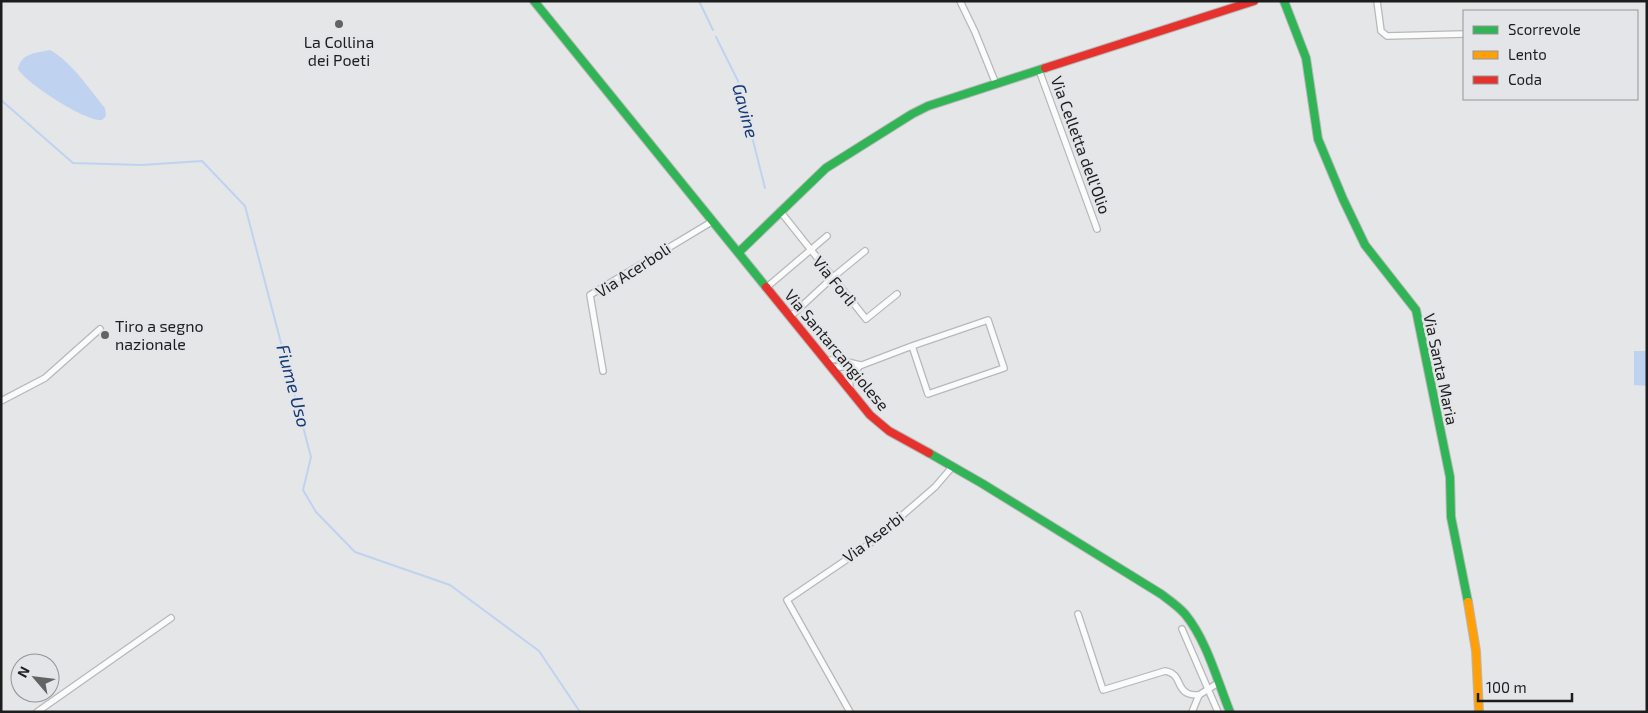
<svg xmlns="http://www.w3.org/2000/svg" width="1648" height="713" font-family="'Exo 2',sans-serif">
<rect width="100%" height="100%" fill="#e5e6e7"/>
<g fill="#bfd3f1">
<path d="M50,50C71,61 90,90 105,108L106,116L102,120C86,122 27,84 18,69C21,53 36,53 50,50Z"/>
<path d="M1634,351H1647V386L1634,385Z"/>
</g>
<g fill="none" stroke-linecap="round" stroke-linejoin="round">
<g stroke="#bfd3f1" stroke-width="2">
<path d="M699,1L713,30"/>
<path d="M716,37L738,81L765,188"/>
<path d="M1,100L73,163L142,165L202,161L245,206L311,457L303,490L316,512L355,552L450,585L539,651L580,712"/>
</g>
<g stroke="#b7b8b9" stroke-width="8">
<g id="street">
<path d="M960,1L975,32L996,84"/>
<path d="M1377,1L1381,31L1387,36L1464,34"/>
<path d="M1039,70L1097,229"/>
<path d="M780,211L866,319L897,294"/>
<path d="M767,287L827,236"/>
<path d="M791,316L832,278L865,251"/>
<path d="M828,361L835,359L860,365"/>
<path d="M832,367H854L862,365L912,346L988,320L1004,368L928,394L912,346"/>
<path d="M603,371L590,295L713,221"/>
<path d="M850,390C849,380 850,373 858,368"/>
<path d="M1,401L45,378L100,329"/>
<path d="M1078,614L1103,690L1165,671C1182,674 1176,688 1187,693C1190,695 1195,695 1199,695"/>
<path d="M1182,629L1218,712"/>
<path d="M1199,695L1218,683"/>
<path d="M37,712L171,618"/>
<path d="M850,712L787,600L868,545L935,487L953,466"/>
<path d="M1192,712L1199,695"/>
</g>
</g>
<g stroke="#b7b8b9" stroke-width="10">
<g id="fast">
<path d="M534,1L766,287"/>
<path d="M1284,1L1306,58L1318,139L1343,199L1365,245L1416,310L1450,477L1451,517L1468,602"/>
<path d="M739,252L826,168L912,114L928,106L1045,68"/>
<path d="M929,453L983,484L1161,594C1169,600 1178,606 1185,614C1207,641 1217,680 1230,712"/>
</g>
</g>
<g stroke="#b7b8b9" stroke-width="10">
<path id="slow" d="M1468,602L1476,651L1479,712"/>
</g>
<g stroke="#b7b8b9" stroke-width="10">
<g id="jam">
<path d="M1045,68L1254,1"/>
<path d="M766,287L870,415L889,431L929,453"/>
</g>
</g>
<use href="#street" stroke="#fbfbfb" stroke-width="5.5"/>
<use href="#fast" stroke="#30b455" stroke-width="8"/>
<use href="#slow" stroke="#ff9f0a" stroke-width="8"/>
<use href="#jam" stroke="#e5322d" stroke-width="8"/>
</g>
<g fill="#636364" stroke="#e4e5e8" stroke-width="2">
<circle cx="339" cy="24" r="5"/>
<circle cx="105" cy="335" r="5"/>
</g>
<g text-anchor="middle" stroke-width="5" stroke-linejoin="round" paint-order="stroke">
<g font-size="16" fill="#1d1d1e" stroke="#e4e5e8">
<text x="339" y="48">La Collina<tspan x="339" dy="18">dei Poeti</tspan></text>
<text x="115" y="332" text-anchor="start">Tiro a segno<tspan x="115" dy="18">nazionale</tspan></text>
</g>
<g font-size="16" fill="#1d1d1e" stroke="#e4e5e8">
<text transform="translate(1081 145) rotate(70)" y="6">Via Celletta dell'Olio</text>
<text transform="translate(633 270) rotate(-33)" y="6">Via Acerboli</text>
<text transform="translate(835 281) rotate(51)" y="6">Via Forlì</text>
<text transform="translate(837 350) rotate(50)" y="6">Via Santarcangiolese</text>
<text transform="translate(1441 369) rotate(78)" y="6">Via Santa Maria</text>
<text transform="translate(873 537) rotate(-38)" y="6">Via Aserbi</text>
</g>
<g font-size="18" font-style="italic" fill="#103975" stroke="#e4e5e8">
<text transform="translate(745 111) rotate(75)" y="6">Gavine</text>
<text transform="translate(293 386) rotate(75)" y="6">Fiume Uso</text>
</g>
</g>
<rect width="1648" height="713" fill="none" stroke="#1d1d1e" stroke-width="5"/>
<rect x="1463" y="10" width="175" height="90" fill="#e4e5e8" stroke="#949597"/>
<rect x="1473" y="26" width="25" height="8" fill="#30b455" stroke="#949597"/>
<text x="1508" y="35" font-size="15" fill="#1d1d1e">Scorrevole</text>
<rect x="1473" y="51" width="25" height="8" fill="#ff9f0a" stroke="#949597"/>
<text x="1508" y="60" font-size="15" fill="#1d1d1e">Lento</text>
<rect x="1473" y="76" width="25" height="8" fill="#e5322d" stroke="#949597"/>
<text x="1508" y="85" font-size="15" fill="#1d1d1e">Coda</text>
<g transform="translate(35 678) rotate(298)"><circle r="24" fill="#e4e5e8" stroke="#949597"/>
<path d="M0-4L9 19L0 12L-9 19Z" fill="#636364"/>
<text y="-8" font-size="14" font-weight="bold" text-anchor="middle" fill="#1d1d1e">N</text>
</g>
<path d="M1478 693v8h94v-8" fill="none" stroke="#1d1d1e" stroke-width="2.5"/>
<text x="1486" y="693" font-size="15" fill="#1d1d1e" stroke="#e4e5e8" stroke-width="4" paint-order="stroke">100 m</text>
</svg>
